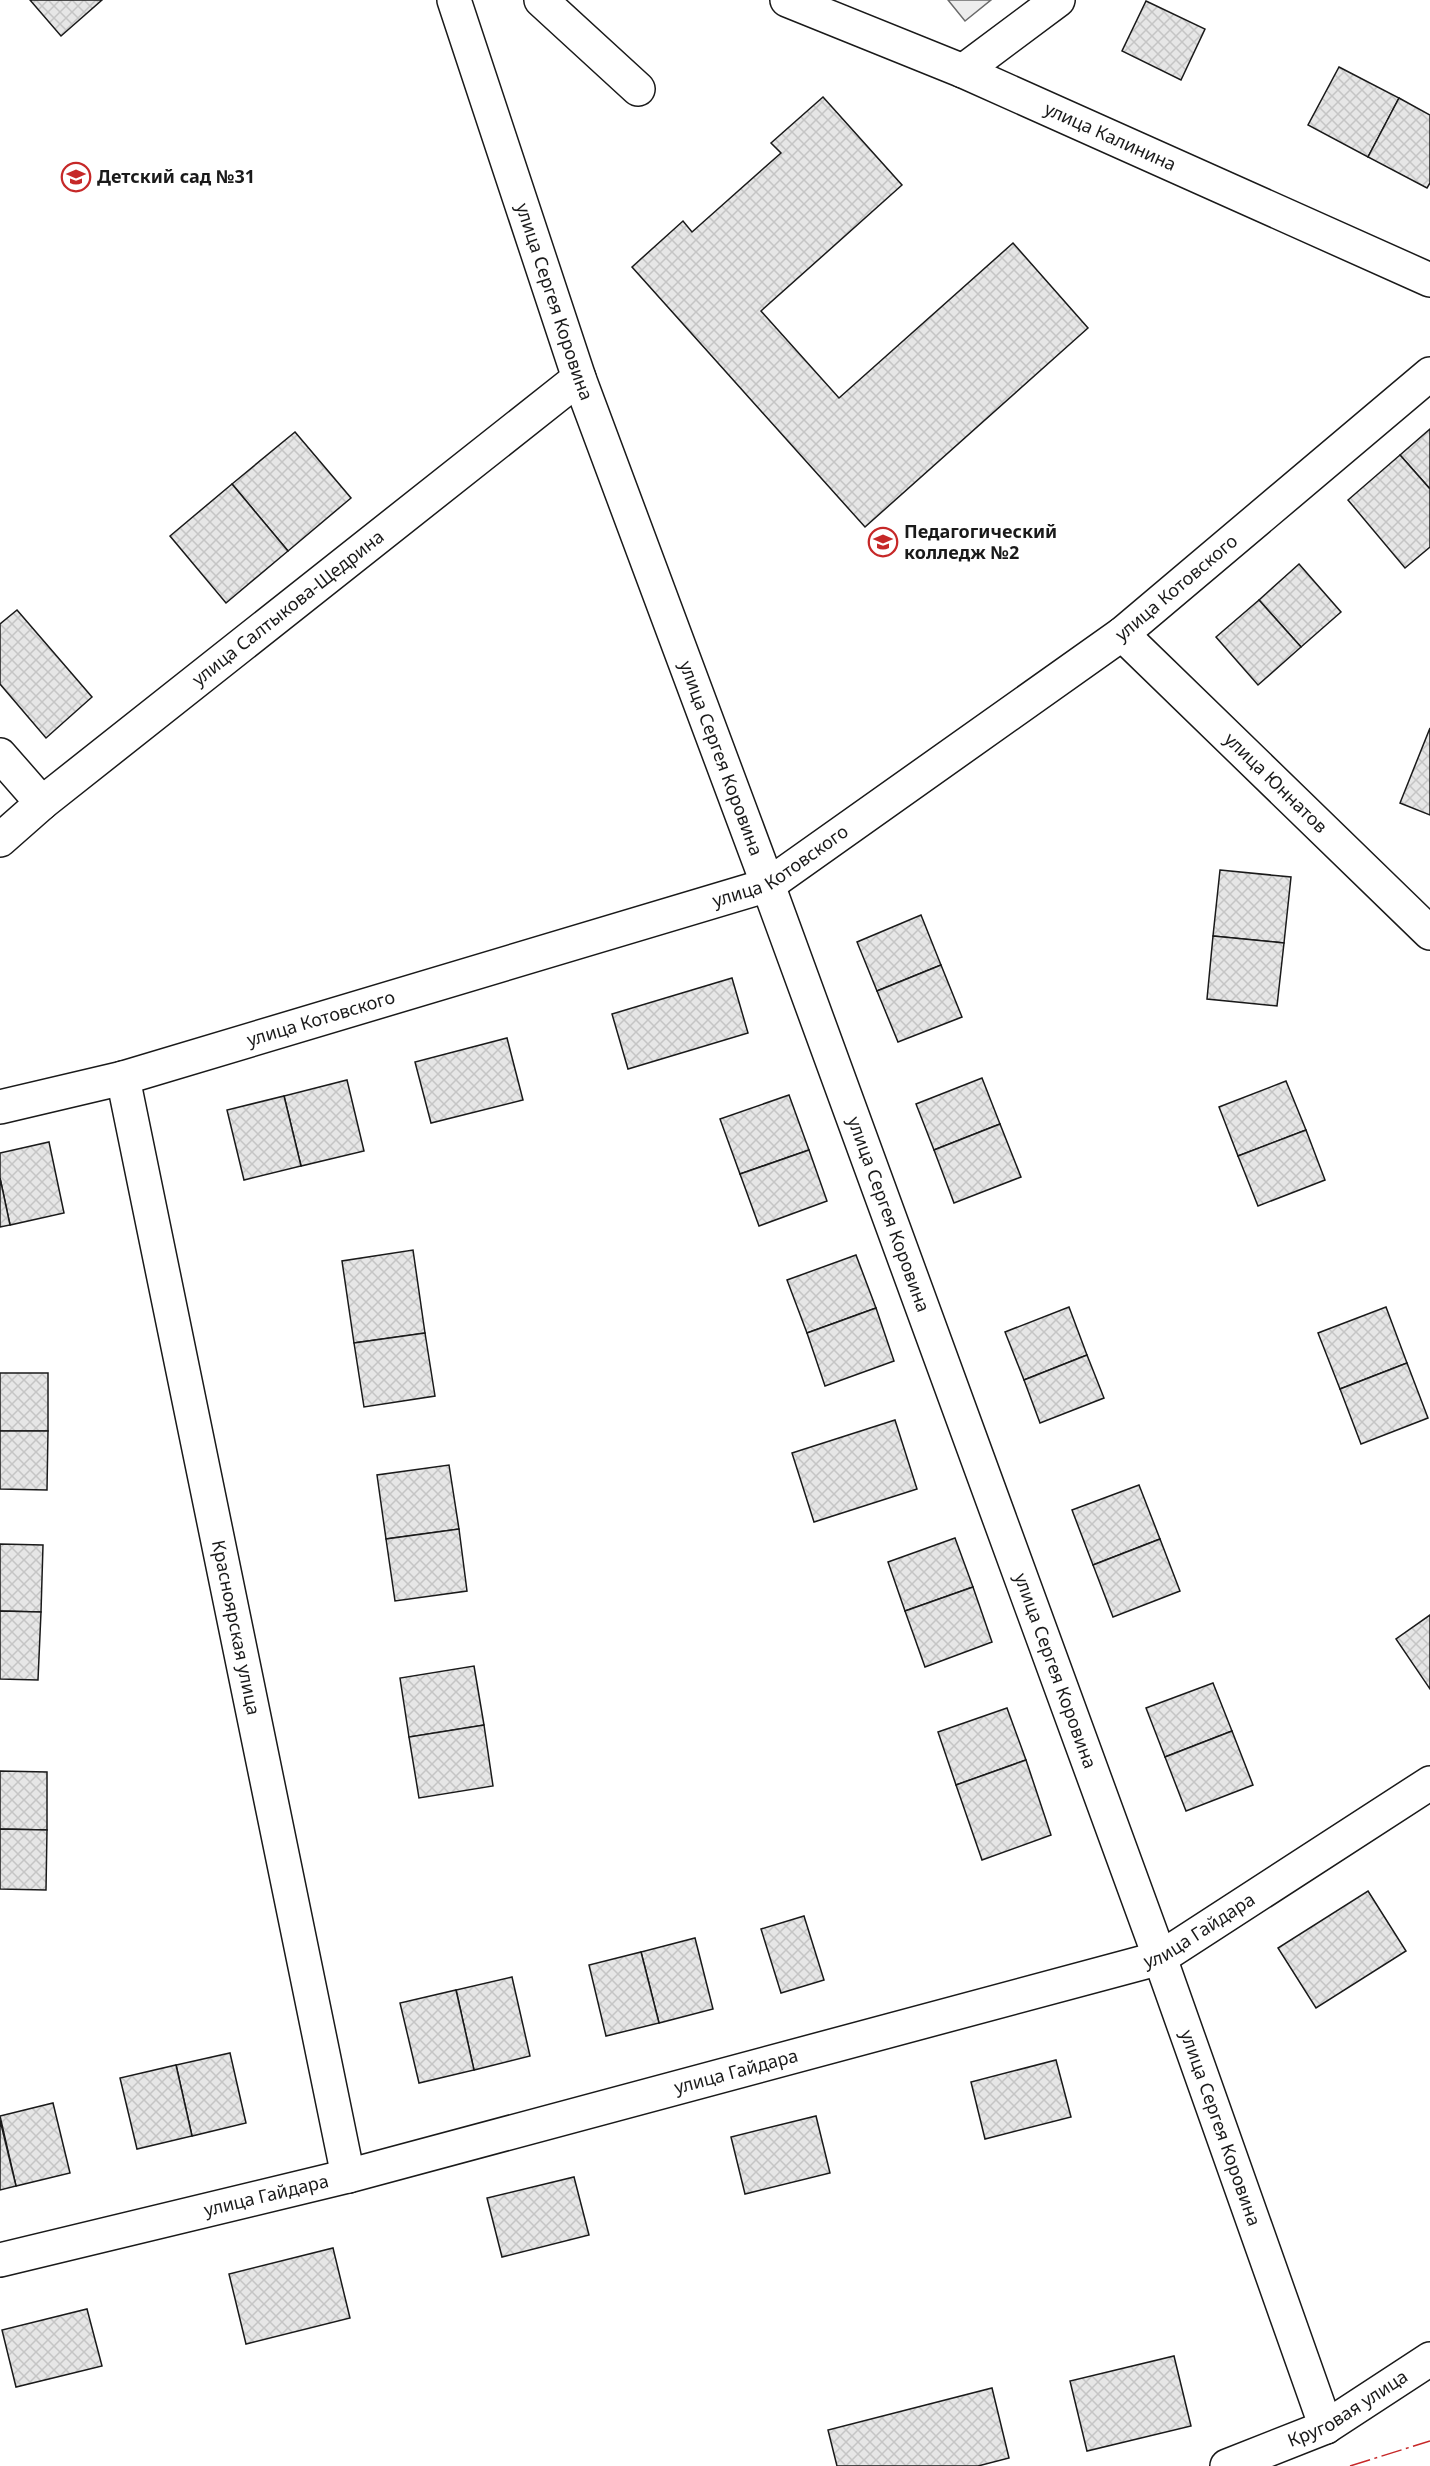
<svg xmlns="http://www.w3.org/2000/svg" width="1430" height="2466" font-family="'Noto Sans',sans-serif">
<defs>
<pattern id="building-cross-hatch" width="8" height="8" patternUnits="userSpaceOnUse" patternTransform="scale(1.5)"><rect width="8" height="8" fill="#e6e6e6"/><path d="M0 0l8 8M0 8l8-8" fill="none" stroke="#c5c5c5"/></pattern>
</defs>
<rect width="100%" height="100%" fill="#fff"/>
<path fill="#ededed" stroke="#6a6a6a" stroke-width="1.5" d="M948,0H991L965,21Z"/>
<g fill="url(#building-cross-hatch)" stroke="#1a1a1a" stroke-width="1.5">
<path d="M30,0H102L61,36Z"/>
<path d="M1146,1L1205,29L1181,80L1122,51Z"/>
<path d="M1339,67L1399,98L1368,157L1308,125Z"/>
<path d="M823,97L902,185L761,311L839,398L1013,243L1088,328L865,527L632,267L683,221L692,232L781,153L771,143Z"/>
<path d="M1399,98L1430,115V183L1427,188L1368,157Z"/>
<path d="M1430,429V489L1400,455Z"/>
<path d="M295,432L351,498L288,551L232,484Z"/>
<path d="M1400,455L1430,489V547L1405,568L1348,500Z"/>
<path d="M232,484L288,551L226,603L170,536Z"/>
<path d="M1299,564L1341,612L1301,647L1259,600Z"/>
<path d="M1259,600L1301,647L1258,685L1216,637Z"/>
<path d="M17,610L92,697L46,738L0,684V624Z"/>
<path d="M1430,728V815L1400,803Z"/>
<path d="M1220,870L1291,877L1284,943L1213,936Z"/>
<path d="M921,915L941,965L877,991L857,942Z"/>
<path d="M1213,936L1284,943L1277,1006L1207,999Z"/>
<path d="M941,965L962,1017L898,1042L877,991Z"/>
<path d="M732,978L748,1033L628,1069L612,1014Z"/>
<path d="M507,1038L523,1100L431,1123L415,1062Z"/>
<path d="M982,1078L1000,1124L934,1150L916,1104Z"/>
<path d="M347,1080L364,1151L301,1166L284,1096Z"/>
<path d="M1286,1081L1306,1130L1238,1156L1219,1107Z"/>
<path d="M789,1095L809,1150L740,1174L720,1119Z"/>
<path d="M284,1096L301,1166L244,1180L227,1110Z"/>
<path d="M1000,1124L1021,1177L954,1203L934,1150Z"/>
<path d="M1306,1130L1325,1180L1258,1206L1238,1156Z"/>
<path d="M49,1142L64,1213L10,1225L0,1178V1153Z"/>
<path d="M809,1150L827,1201L759,1226L740,1174Z"/>
<path d="M0,1178L10,1225L0,1227Z"/>
<path d="M413,1250L425,1333L354,1343L342,1261Z"/>
<path d="M856,1255L876,1308L807,1333L787,1280Z"/>
<path d="M1069,1307L1087,1355L1024,1380L1005,1332Z"/>
<path d="M1386,1307L1407,1363L1340,1389L1318,1333Z"/>
<path d="M876,1308L894,1361L825,1386L807,1333Z"/>
<path d="M425,1333L435,1396L364,1407L354,1343Z"/>
<path d="M1087,1355L1104,1398L1040,1423L1024,1380Z"/>
<path d="M1407,1363L1428,1418L1361,1444L1340,1389Z"/>
<rect x="0" y="1373" width="48" height="58"/>
<path d="M895,1420L917,1489L814,1522L792,1453Z"/>
<path d="M0,1431H48L47,1490L0,1489Z"/>
<path d="M449,1465L459,1529L386,1539L377,1475Z"/>
<path d="M1139,1485L1160,1539L1093,1565L1072,1510Z"/>
<path d="M459,1529L467,1591L395,1601L386,1539Z"/>
<path d="M955,1538L973,1587L905,1611L888,1562Z"/>
<path d="M1160,1539L1180,1591L1113,1617L1093,1565Z"/>
<path d="M0,1544L43,1545L41,1612L0,1611Z"/>
<path d="M973,1587L992,1642L925,1667L905,1611Z"/>
<path d="M0,1611L41,1612L38,1680L0,1679Z"/>
<path d="M1430,1615V1689L1396,1639Z"/>
<path d="M474,1666L484,1725L409,1737L400,1678Z"/>
<path d="M1213,1683L1232,1731L1165,1757L1146,1708Z"/>
<path d="M1007,1708L1026,1760L956,1785L938,1732Z"/>
<path d="M484,1725L493,1786L419,1798L409,1737Z"/>
<path d="M1232,1731L1253,1785L1186,1811L1165,1757Z"/>
<path d="M1026,1760L1051,1835L982,1860L956,1785Z"/>
<path d="M0,1771L47,1772V1830L0,1829Z"/>
<path d="M0,1829L47,1830L46,1890L0,1889Z"/>
<path d="M1368,1891L1406,1951L1316,2008L1278,1948Z"/>
<path d="M804,1916L824,1980L781,1993L761,1929Z"/>
<path d="M695,1938L713,2009L659,2023L641,1952Z"/>
<path d="M641,1952L659,2023L606,2036L589,1965Z"/>
<path d="M512,1977L530,2056L474,2070L456,1990Z"/>
<path d="M456,1990L474,2070L419,2083L400,2003Z"/>
<path d="M230,2053L246,2123L192,2136L176,2065Z"/>
<path d="M1056,2060L1071,2117L985,2139L971,2082Z"/>
<path d="M176,2065L192,2136L137,2149L120,2078Z"/>
<path d="M53,2103L70,2173L16,2186L0,2116Z"/>
<path d="M816,2116L830,2173L745,2194L731,2137Z"/>
<path d="M0,2120L16,2186L0,2190Z"/>
<path d="M574,2177L589,2235L502,2257L487,2198Z"/>
<path d="M333,2248L350,2318L246,2344L229,2274Z"/>
<path d="M87,2309L102,2366L16,2387L2,2330Z"/>
<path d="M1174,2356L1191,2426L1087,2451L1070,2381Z"/>
<path d="M992,2388L1009,2458L978,2466H837L828,2430Z"/>
</g>
<g fill="none" stroke-linecap="round" stroke-linejoin="round">
<g stroke="#1a1a1a" stroke-width="36">
<g id="minor">
<path id="s1" d="M454,0L579,378L768,885L1160,1958L1326,2427"/>
<path d="M541,0L638,89"/>
<path id="s2" d="M787,0L963,71L1430,280"/>
<path d="M963,71L1058,0"/>
<path id="s3" d="M1122,634L1430,933"/>
<path d="M0,755L42,803"/>
<path id="s4" d="M0,840L42,803L579,378"/>
<path id="s5" d="M123,1078L348,2176"/>
<path id="s6" d="M0,1107L123,1078L768,885L1122,634L1430,374"/>
<path id="s7" d="M0,2260L348,2176L1160,1958L1430,1783"/>
<path id="s8" d="M1227,2466L1326,2427L1430,2359"/>
</g>
</g>
<use href="#minor" stroke="#fff" stroke-width="33"/>
<path stroke="#c62828" stroke-width="1.5" stroke-dasharray="21 4.5 3 4.5" stroke-linecap="butt" d="M1350,2466L1430,2441"/>
</g>
<defs>
<g id="school-ring" transform="scale(1.5)"><circle r="9.5" fill="#fff" stroke="#c62828" stroke-width="1.5"/><path d="M0-5L7-2L0 1L-7-2ZM-4 1L0 2.5L4 1V4Q0 6-4 4Z" fill="#c62828"/></g>
<g id="university-ring" transform="scale(1.5)"><circle r="9.5" fill="#fff" stroke="#c62828" stroke-width="1.5"/><path d="M0-5L7-2L0 1L-7-2ZM-4 1L0 2.5L4 1V4Q0 6-4 4Z" fill="#c62828"/></g>
</defs>
<g fill-rule="evenodd">
<use href="#school-ring" x="76" y="177"/>
<use href="#university-ring" x="883" y="542"/>
</g>
<g text-anchor="middle" stroke-width="4.5" stroke-linejoin="round" paint-order="stroke">
<g font-size="18" fill="#1a1a1a" stroke="#fff">
<text dy="6" stroke="none"><textPath href="#s2" startOffset="351">улица Калинина</textPath></text>
<text dy="6" stroke="none"><textPath href="#s1" startOffset="318">улица Сергея Коровина</textPath></text>
<text dy="6" stroke="none"><textPath href="#s6" startOffset="1305">улица Котовского</textPath></text>
<text dy="6" stroke="none"><textPath href="#s4" startOffset="370">улица Салтыкова-Щедрина</textPath></text>
<text dy="6" stroke="none"><textPath href="#s1" startOffset="804">улица Сергея Коровина</textPath></text>
<text dy="6" stroke="none"><textPath href="#s3" startOffset="214">улица Юннатов</textPath></text>
<text dy="6" stroke="none"><textPath href="#s6" startOffset="819">улица Котовского</textPath></text>
<text dy="6" stroke="none"><textPath href="#s6" startOffset="333">улица Котовского</textPath></text>
<text dy="6" stroke="none"><textPath href="#s1" startOffset="1290">улица Сергея Коровина</textPath></text>
<text dy="6" stroke="none"><textPath href="#s5" startOffset="561">Красноярская улица</textPath></text>
<text dy="6" stroke="none"><textPath href="#s1" startOffset="1776">улица Сергея Коровина</textPath></text>
<text dy="6" stroke="none"><textPath href="#s7" startOffset="1246">улица Гайдара</textPath></text>
<text dy="6" stroke="none"><textPath href="#s7" startOffset="760">улица Гайдара</textPath></text>
<text dy="6" stroke="none"><textPath href="#s1" startOffset="2262">улица Сергея Коровина</textPath></text>
<text dy="6" stroke="none"><textPath href="#s7" startOffset="274">улица Гайдара</textPath></text>
<text dy="6" stroke="none"><textPath href="#s8" startOffset="134">Круговая улица</textPath></text>
</g>
<g font-size="18" font-weight="bold" fill="#1a1a1a" stroke="#fff" text-anchor="start">
<text x="97" y="183">Детский сад №31</text>
<text x="904" y="538">Педагогический<tspan x="904" dy="21">колледж №2</tspan></text>
</g>
</g>
</svg>
